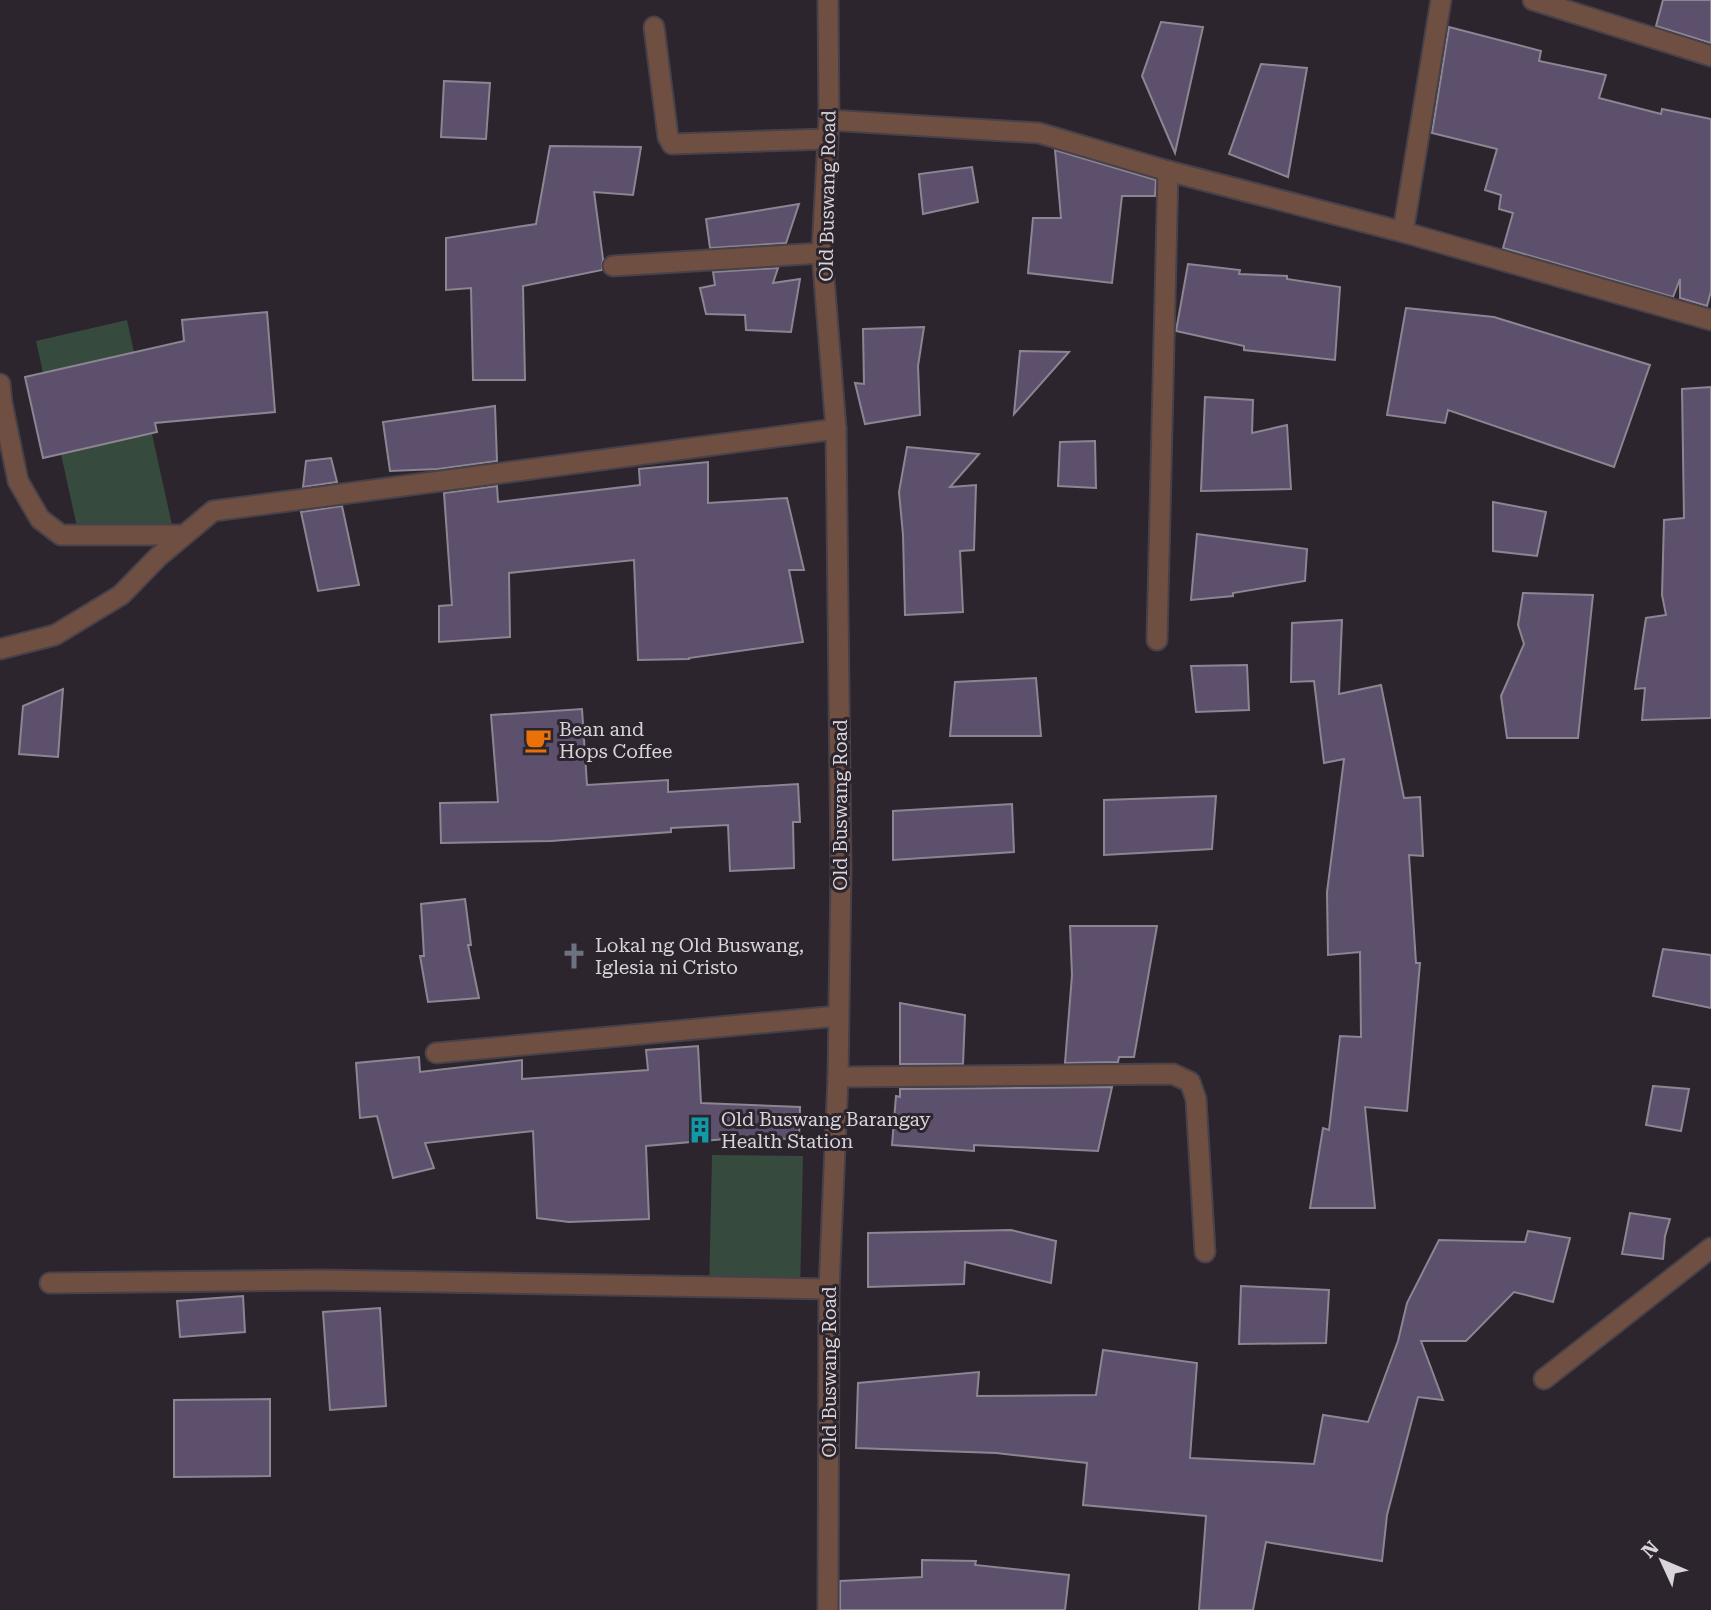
<svg xmlns="http://www.w3.org/2000/svg" width="1711" height="1610" font-family="'Roboto Serif',serif">
<rect width="100%" height="100%" fill="#2c252d"/>
<g fill="#364a3d">
<path d="M127,320L172,525L81,545L36,341Z"/>
<path d="M712,1155L803,1156L800,1294H709Z"/>
</g>
<g fill="#5c506c" stroke="#8b8692" stroke-width="2">
<path d="M1663,0H1711V43L1656,26Z"/>
<path d="M1161,22L1203,27L1175,153L1142,76Z"/>
<path d="M1449,27L1541,51L1539,61L1606,75L1599,98L1661,114L1662,109L1711,119V291L1707,306L1680,298V279L1673,297L1503,248L1513,213L1499,209L1501,195L1485,190L1497,149L1432,133Z"/>
<path d="M1261,64L1307,68L1288,177L1229,154Z"/>
<path d="M444,81L490,83L486,139L441,137Z"/>
<path d="M550,146L641,147L633,195L594,192L603,259L602,270L523,286L525,380H473L471,288L446,290V238L536,224Z"/>
<path d="M1055,150L1156,180L1155,196H1122L1112,283L1028,273L1033,218H1061Z"/>
<path d="M972,167L978,202L923,214L919,174Z"/>
<path d="M799,204L786,243L710,248L706,219Z"/>
<path d="M1188,264L1240,270L1239,274L1287,276V279L1340,287L1335,360L1244,350V346L1176,331Z"/>
<path d="M778,268L773,283L800,279L791,332L746,330L745,315L706,314L700,288L715,285L713,272Z"/>
<path d="M1406,308L1494,317L1650,365L1614,467L1448,410L1445,423L1387,415Z"/>
<path d="M267,312L275,412L155,423L157,432L43,458L25,377L184,341L182,320Z"/>
<path d="M924,327L918,366L920,415L865,424L855,383L864,384L863,329Z"/>
<path d="M1020,351L1069,352L1014,414Z"/>
<path d="M1711,387V718L1642,720L1645,688L1635,689L1646,618L1666,615L1662,595L1664,520L1684,518L1682,389Z"/>
<path d="M1205,397L1253,400L1252,433L1287,425L1291,489L1201,491Z"/>
<path d="M495,406L497,461L438,469L390,471L383,422Z"/>
<path d="M1095,441L1096,488L1058,486L1060,442Z"/>
<path d="M907,447L979,454L950,487L976,485L974,550L960,551L963,612L905,615L903,535L899,492Z"/>
<path d="M331,458L337,482L303,487L306,461Z"/>
<path d="M708,462V503L787,498L804,570H789L803,642L689,658V659L638,660L634,560L509,573L510,637L439,642V606L452,605L444,493L497,486L498,502L640,485L639,469Z"/>
<path d="M1493,502L1546,512L1537,556L1493,551Z"/>
<path d="M342,506L359,585L318,591L301,512Z"/>
<path d="M1197,534L1307,549L1305,581L1233,593V596L1191,600Z"/>
<path d="M1523,593L1593,595L1578,738H1507L1501,696L1524,644L1518,625Z"/>
<path d="M1342,620L1339,694L1381,685L1404,798L1420,797L1423,856L1409,855L1416,963H1420L1407,1111L1365,1107L1375,1208H1310L1323,1128L1329,1130L1340,1036L1361,1037L1360,952L1328,955L1327,892L1344,759L1324,763L1314,681L1291,682L1292,623Z"/>
<path d="M1247,665L1249,710L1196,712L1191,666Z"/>
<path d="M1036,678L1041,736H950L955,682Z"/>
<path d="M63,689L58,757L19,754L23,706Z"/>
<path d="M582,709L587,785L668,780V792L798,784L800,822H793L794,868L730,871L728,825L671,828V832L551,841L441,843L440,803L498,802L491,715Z"/>
<path d="M1216,796L1212,849L1104,855V800Z"/>
<path d="M1012,804L1014,852L893,860V811Z"/>
<path d="M465,899L471,945H468L479,998L428,1002L420,956H424L421,904Z"/>
<path d="M1070,926H1157L1134,1057H1119L1118,1062L1065,1063L1072,975Z"/>
<path d="M1663,949L1711,955V1008L1653,996Z"/>
<path d="M900,1003L965,1015L963,1064H900Z"/>
<path d="M698,1046L701,1103L800,1107L799,1139L737,1138L646,1146L649,1219L569,1222L537,1218L533,1131L425,1143L434,1168L393,1178L377,1116L360,1118L356,1063L419,1057L420,1072L522,1060V1079L648,1070L646,1050Z"/>
<path d="M1653,1086L1689,1089L1681,1131L1646,1125Z"/>
<path d="M1112,1087L1098,1151L974,1145V1151L892,1145L896,1096L900,1097V1089Z"/>
<path d="M1630,1213L1670,1219L1665,1236L1663,1259L1622,1254Z"/>
<path d="M1011,1230L1056,1241L1051,1283L965,1262L964,1284L868,1287V1233Z"/>
<path d="M1528,1231L1570,1238L1553,1302L1514,1292L1466,1341H1421L1443,1400L1418,1397L1387,1515L1382,1561L1266,1542L1253,1610H1199L1206,1516L1083,1505L1087,1463L996,1453L856,1448L858,1383L979,1372L977,1396L1096,1395L1103,1350L1197,1363L1190,1458L1314,1464L1323,1415L1368,1422L1398,1341L1407,1303L1439,1240L1525,1242Z"/>
<path d="M1241,1286L1329,1290L1326,1343L1239,1344Z"/>
<path d="M243,1296L245,1332L180,1337L177,1301Z"/>
<path d="M380,1308L386,1406L330,1410L323,1312Z"/>
<path d="M270,1399V1476L174,1477V1400Z"/>
<path d="M922,1560L976,1561L975,1565L1069,1575L1065,1610H840V1581L922,1577Z"/>
</g>
<g fill="none" stroke-linecap="round" stroke-linejoin="round">
<g stroke="#484149" stroke-width="23">
<g id="minor">
<path d="M828,0L829,120L822,253L836,429L841,870L838,1077L829,1289L828,1610"/>
<path d="M1533,0L1711,56"/>
<path d="M654,27L668,137L672,144L827,139"/>
<path d="M829,120L1039,133L1168,171L1403,232L1711,320"/>
<path d="M1403,232L1441,0"/>
<path d="M613,266L822,253"/>
<path d="M0,384L2,403L18,481L40,519L61,535H183"/>
<path d="M1157,640L1168,171"/>
<path d="M0,649L55,635L121,595L158,557L213,511L836,429"/>
<path d="M436,1053L838,1016"/>
<path d="M838,1077L1173,1074L1190,1082L1196,1099L1205,1252"/>
<path d="M50,1283L322,1280L829,1289"/>
<path d="M1544,1379L1711,1248"/>
</g>
</g>
<use href="#minor" stroke="#6f4f42" stroke-width="19"/>
</g>
<defs>
<g id="cafe-bare" transform="scale(2.1)"><path d="M-5.5-4.5H6V0H3Q3 3.5 0 3.5H-2.5Q-5.5 3.5-5.5 0ZM3-3.2v2h1.7v-2ZM-6 4.5H4V6H-6Z" fill="#e8710a" stroke="#2c252d" stroke-width="2.5" paint-order="stroke"/></g>
<g id="church-bare" transform="scale(2.1)"><path d="M-1.2-6h2.4v3.5h3.3v2.4h-3.3V6h-2.4V-.1h-3.3v-2.4h3.3Z" fill="#6b7280" stroke="#2c252d" stroke-width="2.5" paint-order="stroke"/></g>
<g id="building-bare" transform="scale(2.1)"><path d="M-4-6H4V6H1V3H-1V6H-4ZM-2.5-4.3h1.7v1.8h-1.7ZM.8-4.3h1.7v1.8H.8ZM-2.5-1h1.7V.8h-1.7ZM.8-1h1.7V.8H.8Z" fill="#0f9aa8" stroke="#2c252d" stroke-width="2.5" paint-order="stroke"/></g>
</defs>
<g fill-rule="evenodd">
<use href="#cafe-bare" x="538" y="740"/>
<use href="#church-bare" x="574" y="956"/>
<use href="#building-bare" x="700" y="1130"/>
</g>
<g text-anchor="middle" stroke-width="6" stroke-linejoin="round" paint-order="stroke">
<g font-size="19" fill="#d9d4da" stroke="#2c252d">
<text transform="translate(827 196) rotate(-89)" y="7">Old Buswang Road</text>
<text transform="translate(840 805) rotate(-90)" y="7">Old Buswang Road</text>
<text transform="translate(829 1372) rotate(-90)" y="7">Old Buswang Road</text>
</g>
<g font-size="19" fill="#d9d4da" stroke="#2c252d" text-anchor="start">
<text x="559" y="736">Bean and<tspan x="559" dy="22">Hops Coffee</tspan></text>
<text x="595" y="952">Lokal ng Old Buswang,<tspan x="595" dy="22">Iglesia ni Cristo</tspan></text>
<text x="721" y="1126">Old Buswang Barangay<tspan x="721" dy="22">Health Station</tspan></text>
</g>
</g>
<g transform="translate(1662 1561) rotate(314)" stroke="#2c252d" stroke-width="5" paint-order="stroke">
<path d="M0-5L12 26L0 18L-12 26Z" fill="#d9d4da"/>
<text y="-10" font-size="19" font-weight="bold" text-anchor="middle" fill="#d9d4da">N</text>
</g>
</svg>
